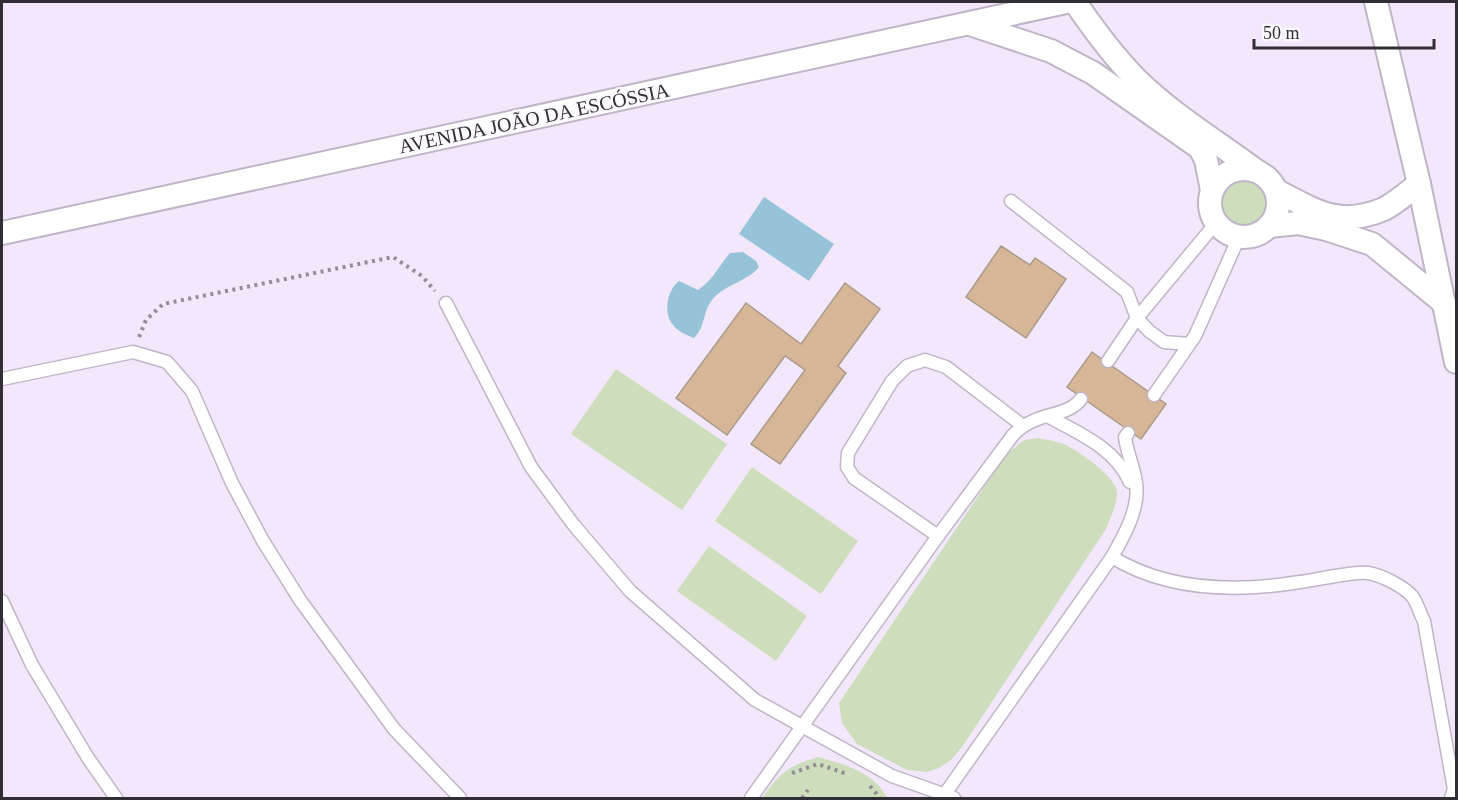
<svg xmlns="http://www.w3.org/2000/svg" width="1458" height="800" font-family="Georgia,serif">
<rect width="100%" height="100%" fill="#f3e8fb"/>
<g fill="#ceddbb">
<circle cx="1244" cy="203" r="23"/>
<path d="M616,369L727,444L682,510L571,434Z"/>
<path d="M1038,438C1047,440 1057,441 1066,445C1080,452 1110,473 1116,488C1120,500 1110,518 1106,529L962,747L951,760L939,768L927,772L907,770L857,744L842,723L839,703L1005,456L1024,440Z"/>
<path d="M752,467L858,541L821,594L715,521Z"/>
<path d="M709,546L807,616L776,661L677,591Z"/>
<path d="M818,757C837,762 862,769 876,783C881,787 884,794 888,798H762C780,773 788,766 818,757Z"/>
</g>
<g fill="#97c3d9">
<path d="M764,197L834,244L809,281L739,234Z"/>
<path d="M743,252L756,261L759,267C747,282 725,284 712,300C702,313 706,326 694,338C686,335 678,331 673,325C663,313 667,290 679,281L698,290C715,278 717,268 730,253Z"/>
</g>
<g fill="#d6b697" stroke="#aa9b8c" stroke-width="1.5">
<path d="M1001,246L1030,265L1035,258L1066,279L1026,338L966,297Z"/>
<path d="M845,283L880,309L838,366L846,373L780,464L751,444L805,370L785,356L727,435L676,398L746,303L801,344Z"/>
<path d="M1092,352L1166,404L1141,439L1067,387Z"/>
</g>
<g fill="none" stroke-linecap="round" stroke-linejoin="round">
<g stroke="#c0b5c7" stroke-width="15">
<g id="lane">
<path d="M1011,201L1127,292L1137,318L1149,331L1164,342L1189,344"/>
<path d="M446,303L531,467L573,524L630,591L755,700L892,776L954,798"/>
<path d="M1108,361L1137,318L1216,223"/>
<path d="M2,379L133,352L167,362L192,391L232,483L263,541L300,600L394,729L460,798"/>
<path d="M1154,395L1195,336L1239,237"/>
<path d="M1047,416C1079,433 1115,448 1130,482"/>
<path d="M938,536L854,478L847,467L848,453L892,381L907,366L925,360L946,367L1023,426"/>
<path d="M1112,557C1167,591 1238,592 1300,582C1316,580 1355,571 1368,573C1381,575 1403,586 1412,596C1417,602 1420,614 1424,621L1454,789L1451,798"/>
<path d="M2,601L32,665L88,758L116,798"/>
<path d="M751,798L938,536L1013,435C1019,429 1025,424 1033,421C1049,413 1070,414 1081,399"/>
<path d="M942,798L1112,557C1124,536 1140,508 1136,483C1134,467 1127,453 1125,437L1128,433"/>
</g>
</g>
<g stroke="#c0b5c7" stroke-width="26">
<g id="street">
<path d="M1075,2C1094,30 1114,57 1138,81C1173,115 1216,141 1255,170"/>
<path d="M1376,2L1419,184L1456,362"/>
<path d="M970,24L1051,51L1093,73L1200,148L1206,160L1212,190"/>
<circle cx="1244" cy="203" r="34"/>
<path d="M1277,191C1316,211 1339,228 1384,209C1396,203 1408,192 1419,184"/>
<path d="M1269,226L1298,223L1326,229L1372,244L1444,303"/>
<path d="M2,233L1066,2"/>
</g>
</g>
<g stroke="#948c99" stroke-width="4" stroke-dasharray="3 4.5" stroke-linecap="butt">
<path d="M139,337L146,320L163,304L393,257L422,276L435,291"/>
<path d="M792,773L818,764L847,774"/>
<path d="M870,786L880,798"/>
<path d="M802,798L808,790"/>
</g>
<use href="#lane" stroke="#fff" stroke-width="12"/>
<use href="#street" stroke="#fff" stroke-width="22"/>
</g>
<g text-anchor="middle" stroke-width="5" stroke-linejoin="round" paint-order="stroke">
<g font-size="20" fill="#322e35" stroke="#fbf9fd">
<text transform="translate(534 118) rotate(-12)" y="7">AVENIDA JOÃO DA ESCÓSSIA</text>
</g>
</g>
<rect width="1458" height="800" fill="none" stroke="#322e35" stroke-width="6"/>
<path d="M1254 39v9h180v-9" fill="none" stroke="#322e35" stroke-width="3"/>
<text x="1263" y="39" font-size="18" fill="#322e35" stroke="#fbf9fd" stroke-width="4.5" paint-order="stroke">50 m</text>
</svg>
